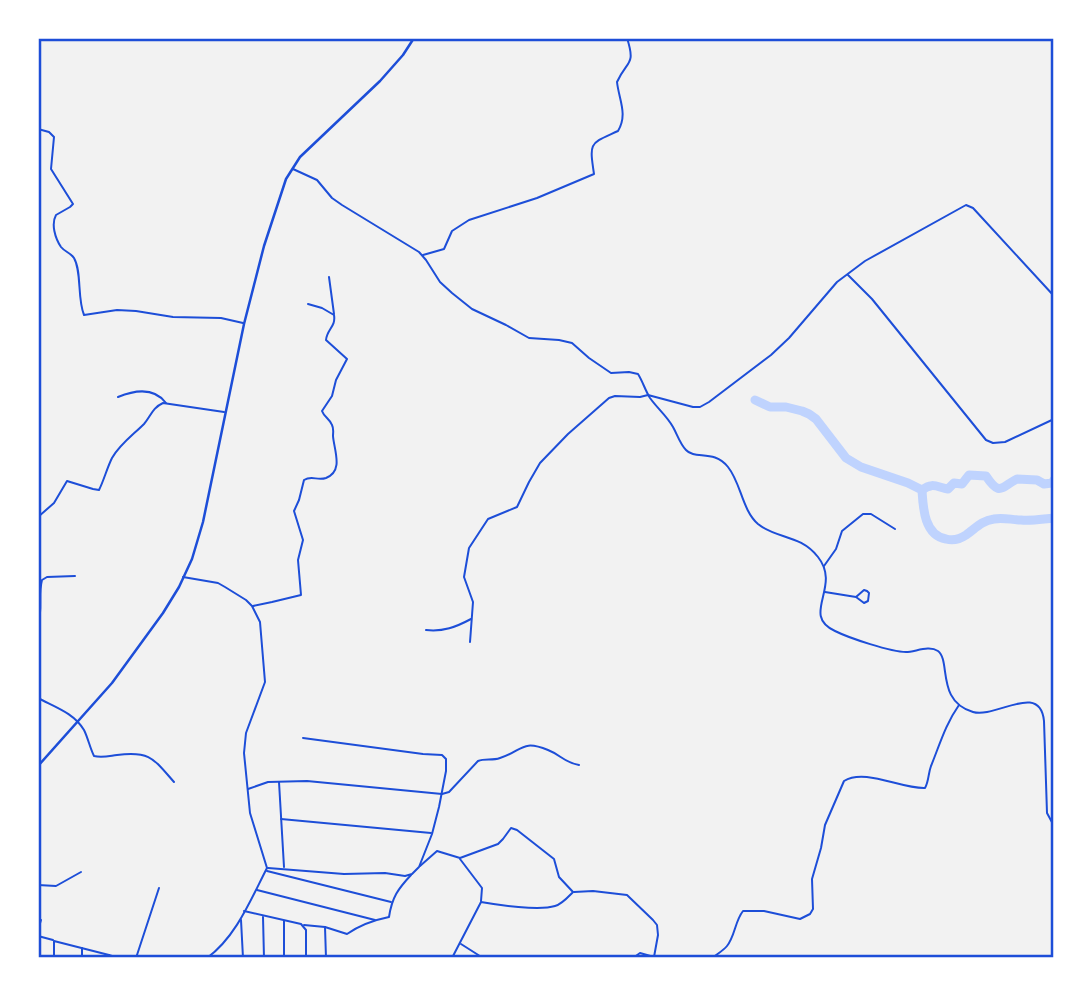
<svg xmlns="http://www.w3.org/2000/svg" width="1092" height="996" font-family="Figtree,sans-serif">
<rect width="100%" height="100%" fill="#f2f2f2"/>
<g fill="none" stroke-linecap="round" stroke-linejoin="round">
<g stroke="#bfd3fe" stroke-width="9">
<path d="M755,400L770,407H786L802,411L809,414L816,419L846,458L861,467L908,483L922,490C923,507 924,535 946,539C953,541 960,539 966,535C976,528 981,521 994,519C1003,517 1012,520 1021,520C1032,521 1042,519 1054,518"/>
<path d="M922,490C932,482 937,487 948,489L954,483L962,484L969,475L986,476C1000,497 1001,487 1017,479L1037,480L1044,484L1052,483L1054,480"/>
</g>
<g stroke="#1d4ed8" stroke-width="2">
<path d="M38,129L49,132L54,137L51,169L73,204L70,207L56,215C51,224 55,238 61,247C65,252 71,253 74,258C82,272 77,298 84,315L117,310L136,311L173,317L221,318L243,323"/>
<path d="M293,169L317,180L332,198L342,205L419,252L426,260L440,282L452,293L472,309L506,325L529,338L559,340L572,343L589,358L611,373L629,372L638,374C643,382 645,390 650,398C657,408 667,416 673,427C677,434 680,444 686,450C695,460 714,449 728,467C741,483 742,510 758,524C776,539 800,534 818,557C842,587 800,615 835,631C849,638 891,652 906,652C915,652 929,645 938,651C951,661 936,701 973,712C995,719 1040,681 1044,721L1047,813L1054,826"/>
<path d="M423,255L444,249L452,231L469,220L537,198L594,174C589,141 590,144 618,131C628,114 619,100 617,82C627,60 636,66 627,38"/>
<path d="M848,275L872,299L986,440L993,443L1005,442L1054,419"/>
<path d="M329,277L334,314"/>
<path d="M118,397C135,390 154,387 166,403"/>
<path d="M38,517L54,503L67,481L93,489L99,490C104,480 107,468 112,458C120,444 133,435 144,424C151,416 152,408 163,403L224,412"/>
<path d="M824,566L836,549L842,531L863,514H871L895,529"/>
<path d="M183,577L218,583L225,587L246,600L252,606L260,622L265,682L246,733L244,753L250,813L267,868C251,899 236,937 207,958"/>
<path d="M825,592L856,597L864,603L868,601L869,593L867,591L864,590L856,597"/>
<path d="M253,606L272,602L301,595L298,560L303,540L294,511L299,500L304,480C312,475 317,481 326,478C344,471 334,450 333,436C333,432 334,429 332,425C330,419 324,417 322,411L332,396L336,380L347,359L326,340C327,329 336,327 334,315L322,308L308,304"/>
<path d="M38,624C43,609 38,595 42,580L47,577L75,576"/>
<path d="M426,630C443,632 456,627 471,619"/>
<path d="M470,642L473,602L464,577L469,548L488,519L517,507L529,482L540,463L568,434L609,398L615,396L640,397L648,395L693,407H700L709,402L771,355L789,338L837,282L865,261L966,205L973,208L1054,296"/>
<path d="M38,698C55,707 74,713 84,730C88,738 90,748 94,756C102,758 109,756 117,755C150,751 153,758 174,782"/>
<path d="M279,782L284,867"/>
<path d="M248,789L268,782L307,781L442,794L449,792L478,761C485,758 492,761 500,758C523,751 521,739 548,750C561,755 563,762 579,765"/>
<path d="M281,819L431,833"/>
<path d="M460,859L482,888L481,901"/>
<path d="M420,866L437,851L460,858L498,844L503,839L511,828L517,830L554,859L559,877L573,892C568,897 562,904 555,906C539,911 498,905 481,902L452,958"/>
<path d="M268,868L344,874L385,873L405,876L412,874L419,867L432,834L439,807L446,771V759L442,755L423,754L303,738"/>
<path d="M267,871L391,902"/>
<path d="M38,885L56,886L81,872"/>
<path d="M257,890L375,920"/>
<path d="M574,892L593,891L627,895L653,920L657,925L658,935L654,957L657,958"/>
<path d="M244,911L301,924L306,930V958"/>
<path d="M263,917L264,958"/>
<path d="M38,919L41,920L38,930"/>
<path d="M241,920L243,958"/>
<path d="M284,921V958"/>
<path d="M304,925L325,927L326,958"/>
<path d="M325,927L347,934C360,925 374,920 389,917C392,897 398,889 411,875"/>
<path d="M38,936L53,940"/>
<path d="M461,944L483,958"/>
<path d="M54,958V941L109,955"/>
<path d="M82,958V948"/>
<path d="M109,958V955L118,958"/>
<path d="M136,958L159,888"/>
<path d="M633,958L640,953L654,957"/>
<path d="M712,958C717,954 723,951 727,946C735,936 735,921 743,911H764L800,919L810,914L813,909L812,879L821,848L825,825L844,781C865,768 901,789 925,788C929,781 928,774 931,766C940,744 945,725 959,705"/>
</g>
<path stroke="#1d4ed8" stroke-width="2.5" d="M38,766L112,683L163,613L179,587L192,559L203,522L244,324L264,246L286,179L300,157L380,81L403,55L414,38"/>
</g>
<rect width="1092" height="996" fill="none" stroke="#ffffff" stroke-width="80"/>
<rect x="40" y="40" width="1012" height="916" fill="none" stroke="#1d4ed8" stroke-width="2.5"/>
</svg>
